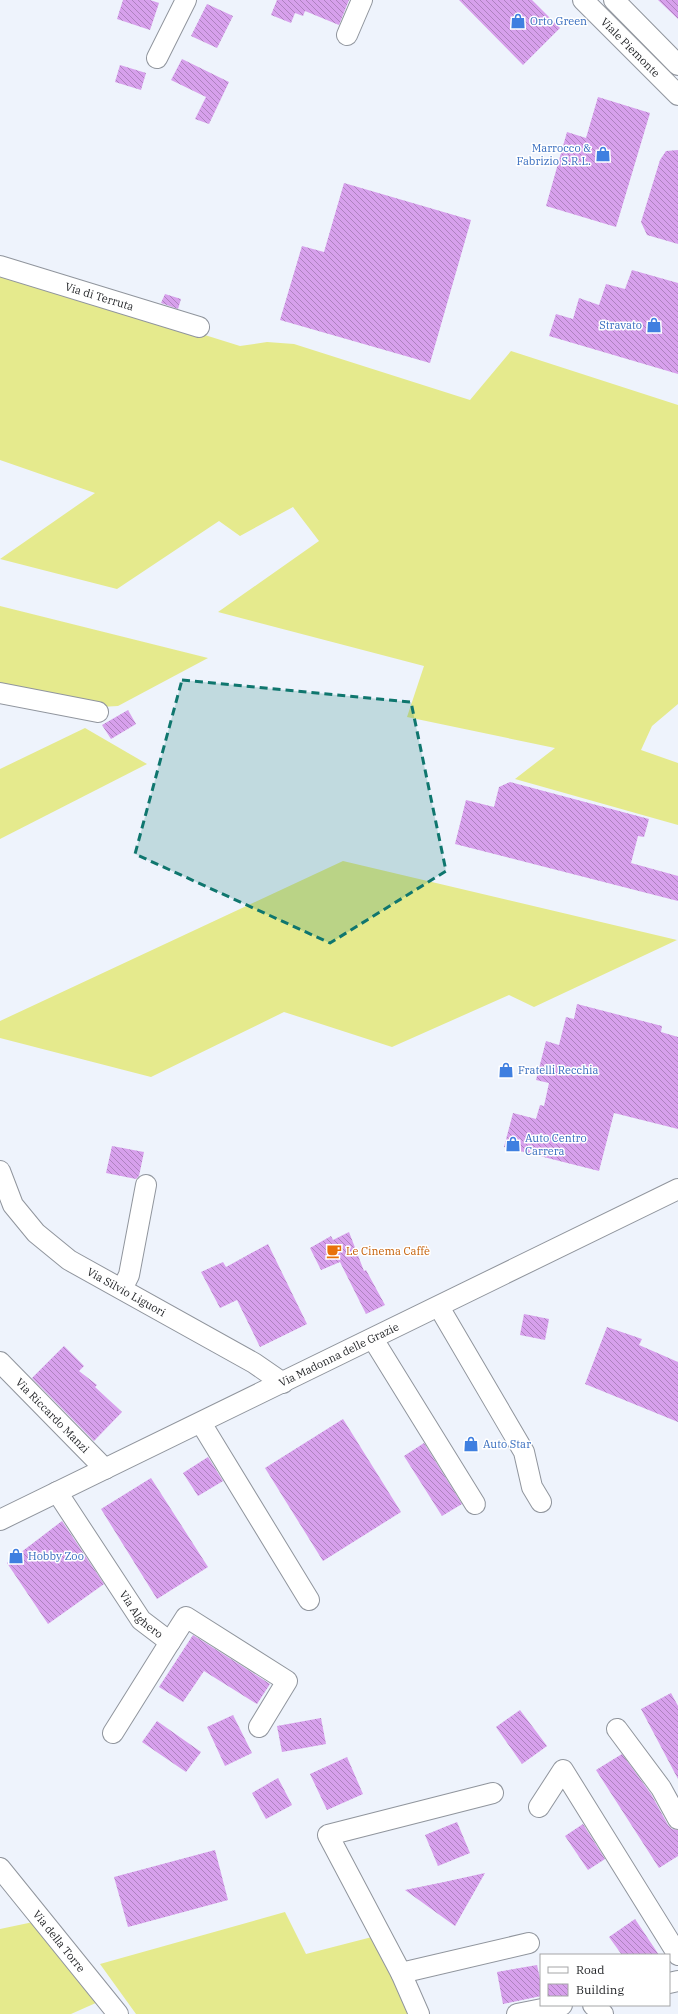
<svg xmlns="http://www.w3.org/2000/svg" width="678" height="2014" font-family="'IBM Plex Serif',serif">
<defs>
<pattern id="building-back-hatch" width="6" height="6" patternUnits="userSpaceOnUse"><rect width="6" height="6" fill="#d7a0ec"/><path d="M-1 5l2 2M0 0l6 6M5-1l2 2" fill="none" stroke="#ae82bf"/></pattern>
</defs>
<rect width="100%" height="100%" fill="#eef3fc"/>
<g fill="#e5ea8d">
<path d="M0,271L240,346L267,342L294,344L470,400L511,351L678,405V704L652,726L641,750L678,763V825L515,779L555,748L407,717L424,666L218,612L319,541L293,507L240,536L219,521L117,589L0,559L95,493L0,460Z"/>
<path d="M0,606L208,658L118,706L100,707L0,686Z"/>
<path d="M85,728L147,764L0,839V769Z"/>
<path d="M343,861L677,940L534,1007L509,995L392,1047L284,1012L151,1077L0,1038V1021Z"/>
<path d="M285,1912L306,1954L372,1937L412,2014H136L100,1964Z"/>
<path d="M38,1921L98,2002L71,2014H0V1929Z"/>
</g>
<g fill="url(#building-back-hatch)">
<path d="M123,0H150L159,3L150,30L117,19Z"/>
<path d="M277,0H349L339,25L305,11L303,16L295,13L291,23L271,15Z"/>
<path d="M459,0H532L560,28L523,65Z"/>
<path d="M658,0H678V19Z"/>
<path d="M207,4L233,16L217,48L191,36Z"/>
<path d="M182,59L229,82L209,124L195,119L206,97L171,80Z"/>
<path d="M120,65L146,73L141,90L115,82Z"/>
<path d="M598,97L650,113L616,227L546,206L567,132L586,138Z"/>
<path d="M678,150V244L647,235L641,222L660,160L666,151Z"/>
<path d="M344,183L471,220L430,363L280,320L302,246L324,252Z"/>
<path d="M632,270L678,283V374L549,336L556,314L573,319L579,298L599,305L606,284L625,289Z"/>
<path d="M165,294L181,299L178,309L161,303Z"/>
<path d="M128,710L136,724L111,739L102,725Z"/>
<path d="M510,782L649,819L644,837L638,836L631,863L678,876V901L455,844L466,800L494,807L499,787Z"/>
<path d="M577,1004L662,1026L661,1032L678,1037V1129L614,1113L599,1171L504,1147L513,1113L536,1119L540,1105L544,1106L549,1083L536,1080L546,1041L559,1045L566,1017L574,1019Z"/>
<path d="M112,1146L144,1152L139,1176L136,1179L106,1173Z"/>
<path d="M349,1232L364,1271L366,1270L385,1305L366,1314L340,1262L321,1270L310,1248L331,1236L333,1240Z"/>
<path d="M268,1244L307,1324L260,1347L237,1300L220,1308L201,1272L223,1262L226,1267Z"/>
<path d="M524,1314L549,1319L545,1340L520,1335Z"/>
<path d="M607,1327L642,1339L639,1345L678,1362V1422L585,1384Z"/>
<path d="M64,1346L84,1366L79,1371L97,1385L95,1387L122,1412L94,1441L32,1378Z"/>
<path d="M343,1419L401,1512L323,1561L265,1468Z"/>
<path d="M424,1443L462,1504L442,1516L404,1456Z"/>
<path d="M208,1457L223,1481L198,1496L183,1473Z"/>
<path d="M151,1478L208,1567L157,1599L101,1509Z"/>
<path d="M62,1521L104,1584L48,1624L7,1563Z"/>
<path d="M193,1635L270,1684L257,1704L204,1671L183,1702L159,1687Z"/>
<path d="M671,1693L678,1706V1779L641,1709Z"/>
<path d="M520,1710L547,1746L522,1764L496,1727Z"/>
<path d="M233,1715L252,1753L225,1766L207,1727Z"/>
<path d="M321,1718L326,1744L282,1752L277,1726Z"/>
<path d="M157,1721L201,1752L186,1772L142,1742Z"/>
<path d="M622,1754L651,1794L668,1825L672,1829L678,1830V1856L659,1868L596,1770Z"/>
<path d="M347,1757L363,1794L327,1810L310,1774Z"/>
<path d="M278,1778L292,1805L266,1819L252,1793Z"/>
<path d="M457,1822L470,1853L438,1866L425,1835Z"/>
<path d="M583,1824L605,1859L588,1870L565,1836Z"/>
<path d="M215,1850L228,1900L128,1927L114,1877Z"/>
<path d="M485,1873L455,1926L405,1890L444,1882Z"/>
<path d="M635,1919L659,1955H622L609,1937Z"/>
<path d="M537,1965L541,1983V1996L503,2004L497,1972Z"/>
</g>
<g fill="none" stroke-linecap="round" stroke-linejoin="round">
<g stroke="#90959d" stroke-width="22">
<g id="minor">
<path id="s1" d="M583,0L678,95"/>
<path d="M614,0L678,65"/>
<path d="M347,35L362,0"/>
<path d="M157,58L186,0"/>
<path id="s2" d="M0,266L199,327"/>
<path d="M0,693L98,712"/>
<path id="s3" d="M0,1171L13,1205L36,1233L69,1260L254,1363L283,1383"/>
<path d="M122,1289L129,1275L146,1185"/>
<path d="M439,1307L524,1452L532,1487L541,1502"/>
<path d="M373,1339L475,1504"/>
<path id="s4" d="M0,1362L105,1469"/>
<path d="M201,1423L309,1600"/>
<path id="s5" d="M57,1492L141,1620L170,1642L113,1733"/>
<path id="s6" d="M0,1520L678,1189"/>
<path d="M170,1642L186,1617L287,1681L259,1727"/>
<path d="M617,1729L661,1788L678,1819"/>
<path d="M539,1807L563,1770L678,1955"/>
<path id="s7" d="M0,1868L118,2014"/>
<path d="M401,1973L529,1943"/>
<path d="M669,1983L678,1981"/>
<path d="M593,2005L603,2014"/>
<path d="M419,2014L401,1973L328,1835L493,1793"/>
<path d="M517,2014L562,2005"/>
</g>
</g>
<use href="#minor" stroke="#fff" stroke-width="20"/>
</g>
<path fill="#0f766e" fill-opacity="0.2" stroke="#0f766e" stroke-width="3" stroke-dasharray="8 5" stroke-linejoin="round" d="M182,680L411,702L446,871L330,943L135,854Z"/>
<defs>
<g id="shop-bare" transform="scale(1.2)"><path d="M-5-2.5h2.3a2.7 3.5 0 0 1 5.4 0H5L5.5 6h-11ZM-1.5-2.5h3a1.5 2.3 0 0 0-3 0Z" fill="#3f7fe0" stroke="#fff" stroke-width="2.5" paint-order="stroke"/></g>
<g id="cafe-bare" transform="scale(1.2)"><path d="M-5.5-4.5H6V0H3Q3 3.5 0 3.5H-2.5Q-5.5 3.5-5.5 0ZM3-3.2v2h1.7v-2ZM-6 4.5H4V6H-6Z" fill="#e8710a" stroke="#fff" stroke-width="2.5" paint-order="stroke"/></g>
</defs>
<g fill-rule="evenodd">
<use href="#shop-bare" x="518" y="21"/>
<use href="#shop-bare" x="603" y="154"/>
<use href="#shop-bare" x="654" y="325"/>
<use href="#shop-bare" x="506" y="1070"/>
<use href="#shop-bare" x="513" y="1144"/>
<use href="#cafe-bare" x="334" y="1251"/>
<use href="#shop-bare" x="471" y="1444"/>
<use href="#shop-bare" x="16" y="1556"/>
</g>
<g text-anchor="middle" stroke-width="3" stroke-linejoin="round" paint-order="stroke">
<g font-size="11" fill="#366cbe" stroke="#fff" text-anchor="start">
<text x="530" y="25">Orto Green</text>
<text x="591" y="152" text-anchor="end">Marrocco &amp;<tspan x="591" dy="13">Fabrizio S.R.L.</tspan></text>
<text x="642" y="329" text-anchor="end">Stravato</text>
<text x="518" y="1074">Fratelli Recchia</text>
<text x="525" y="1142">Auto Centro<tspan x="525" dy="13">Carrera</tspan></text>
<text x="483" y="1448">Auto Star</text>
<text x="28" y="1560">Hobby Zoo</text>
</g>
<g font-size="11" fill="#1f2124" stroke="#fff">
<text dy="4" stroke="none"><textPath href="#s1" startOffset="67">Viale Piemonte</textPath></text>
<text dy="4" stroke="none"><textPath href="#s2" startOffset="104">Via di Terruta</textPath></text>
<text dy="4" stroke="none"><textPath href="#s3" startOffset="181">Via Silvio Liguori</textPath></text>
<text dy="4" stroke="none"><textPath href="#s6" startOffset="377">Via Madonna delle Grazie</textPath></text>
<text dy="4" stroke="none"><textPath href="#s4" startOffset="75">Via Riccardo Manzi</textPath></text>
<text dy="4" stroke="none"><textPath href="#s5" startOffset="149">Via Alghero</textPath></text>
<text dy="4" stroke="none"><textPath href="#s7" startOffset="94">Via della Torre</textPath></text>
</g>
<g font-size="11" fill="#c56008" stroke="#fff" text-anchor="start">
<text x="346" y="1255">Le Cinema Caffè</text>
</g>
</g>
<rect x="540" y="1954" width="130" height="52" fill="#ffffff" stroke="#a5a6a7"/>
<rect x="548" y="1967" width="20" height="6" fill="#ffffff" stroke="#a5a6a7"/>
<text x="576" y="1974" font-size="12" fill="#1f2124">Road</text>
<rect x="548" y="1984" width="20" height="12" fill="url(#building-back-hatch)" stroke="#a5a6a7"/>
<text x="576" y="1994" font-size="12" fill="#1f2124">Building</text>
</svg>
